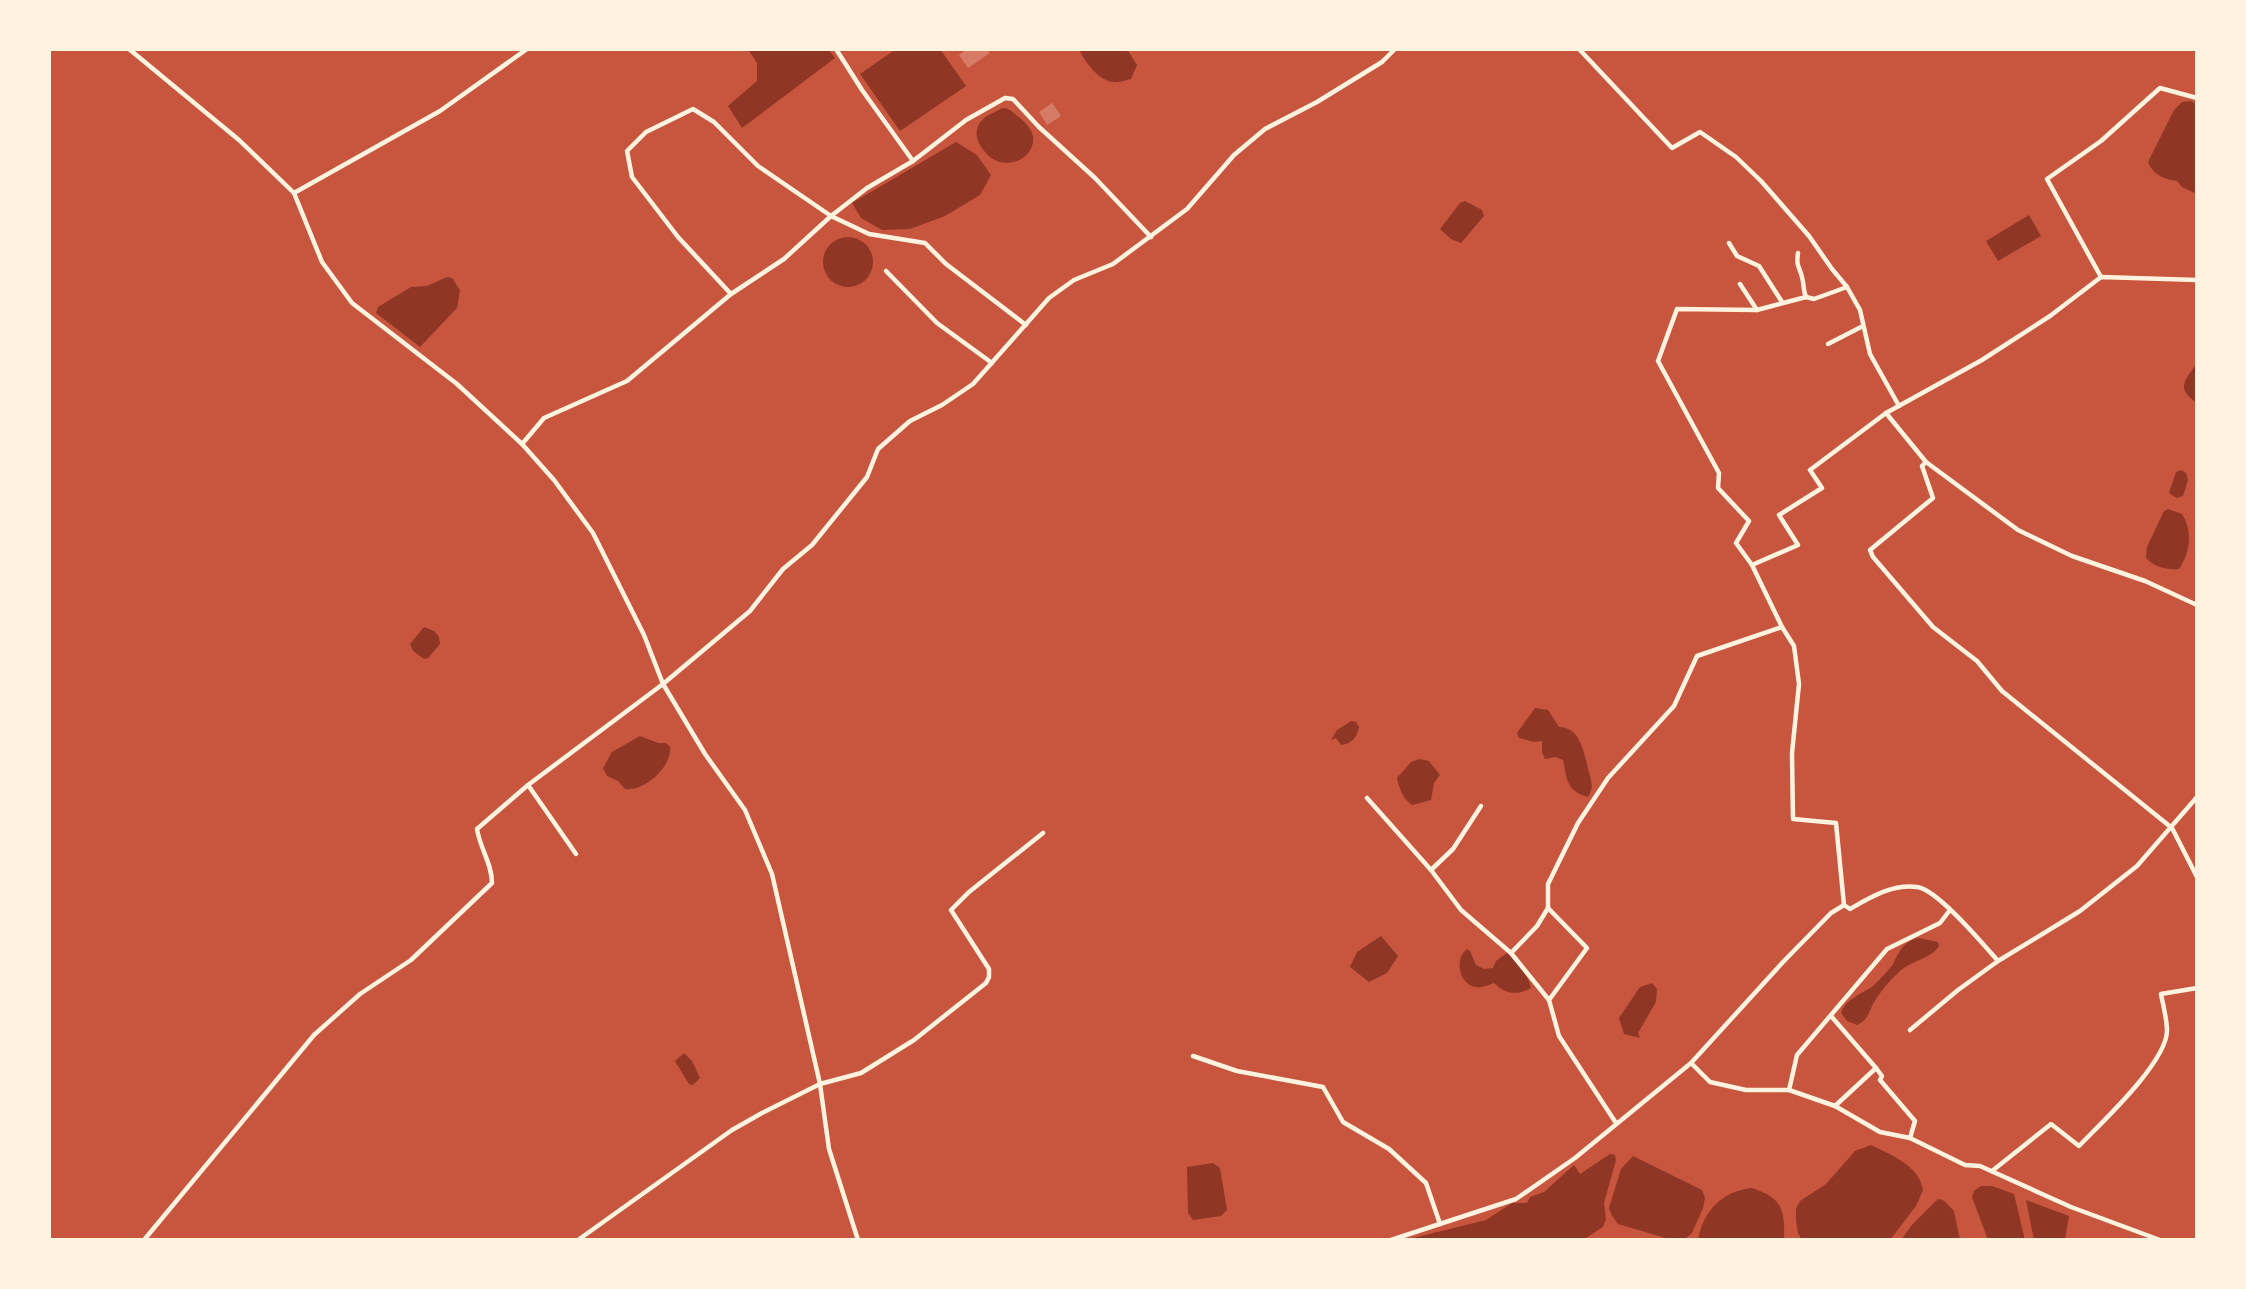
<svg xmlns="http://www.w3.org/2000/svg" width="2246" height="1289" font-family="Commissioner,sans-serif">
<rect width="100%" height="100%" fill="#c8553d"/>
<g fill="#8f3625">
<path d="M748,49H828L835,58L742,128L728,106L757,81V63Z"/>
<path d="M896,49H940L966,86L900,131L860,74Z"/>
<path d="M1079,49H1127L1137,65L1131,79C1126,80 1119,83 1113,82C1099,81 1084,61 1079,49Z"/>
<path d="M2191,101L2197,105V194L2182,187L2177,181C2164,179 2153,175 2148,162L2174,110L2182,102Z"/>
<path d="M1002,108C1009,108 1011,111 1016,115C1023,120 1031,127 1033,136C1036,158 1007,171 990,157C979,147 970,132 983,119C987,115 996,112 1002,108Z"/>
<path d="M956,142L977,155L991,175L980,195L945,216L910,229L882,230L861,218L852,203Z"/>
<path d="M1465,201L1482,210L1484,216L1461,243L1451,239L1440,229L1460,203Z"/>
<path d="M2029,215L2041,236L1998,261L1986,241Z"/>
<circle cx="848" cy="262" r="25"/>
<path d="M447,277L452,278L460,290L457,308L420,347L376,313L378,307L411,287L427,286Z"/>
<path d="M2197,363V403C2175,388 2185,381 2197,363Z"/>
<path d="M2181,470L2186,473L2188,480L2183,496L2177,498L2169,493L2176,472Z"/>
<path d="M2168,509L2182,514C2193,531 2190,553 2179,569C2166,570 2154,567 2146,558L2147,547L2164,511Z"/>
<path d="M424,627L434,631L439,637L440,644L428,658L424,659L413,651L410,644Z"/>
<path d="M1535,708L1548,710L1559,727C1579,727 1583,749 1587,764C1589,776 1596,786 1588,797C1565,791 1567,777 1563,760L1555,757L1545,759L1542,752V741L1534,742L1519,738L1517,733Z"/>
<path d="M1351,721L1356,722L1359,727C1357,737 1352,744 1341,745L1336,738L1331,740L1337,730Z"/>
<path d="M640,736L658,743H666L670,747C672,767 644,792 625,789L618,781L607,776L603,768L612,752Z"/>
<path d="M1419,759L1429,761L1440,775L1434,783L1431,800L1412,805C1403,799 1399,788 1397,778L1411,762Z"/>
<path d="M1381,936L1398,956L1387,973L1369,982L1350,967L1357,952Z"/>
<path d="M1919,938L1938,942L1939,946C1930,960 1910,960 1898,973C1890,980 1882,990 1876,999C1869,1009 1870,1019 1857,1025L1847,1021L1841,1013C1846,998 1863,994 1874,985C1880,979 1888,971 1893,964C1900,951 1902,942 1919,938Z"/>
<path d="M1467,949L1470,951L1476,965L1484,969L1493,968L1496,961L1507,953C1517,961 1529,976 1531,988C1517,996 1505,994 1494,983C1488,985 1482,988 1476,987C1459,985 1454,959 1467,949Z"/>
<path d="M1652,983L1657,989L1656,1002L1638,1033L1640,1038L1624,1034L1619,1018L1640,987Z"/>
<path d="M684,1053L692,1061L700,1078L693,1085L689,1084L675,1061Z"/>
<path d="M1871,1145C1891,1155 1919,1165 1923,1190L1916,1206L1890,1240H1802L1798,1233L1796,1220V1209L1800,1201L1826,1184L1855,1151Z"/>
<path d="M1610,1154L1615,1155L1616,1160L1604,1203L1606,1219L1603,1227L1583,1240H1405L1486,1220L1512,1203H1527L1530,1197L1544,1192L1574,1165L1580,1174Z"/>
<path d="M1633,1156L1702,1190L1705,1198L1703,1208L1692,1233L1685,1239L1672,1240L1618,1224L1612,1216L1609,1208L1621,1169Z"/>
<path d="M1213,1163L1220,1168L1227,1210L1221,1216L1193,1220L1188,1213L1187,1167Z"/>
<path d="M1981,1186H1992L2014,1194L2025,1240H1988L1972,1197L1974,1191Z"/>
<path d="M1752,1188C1782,1198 1785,1209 1784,1240H1698C1703,1211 1722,1191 1752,1188Z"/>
<path d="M1938,1199L1943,1200L1954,1211L1960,1240H1901L1912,1225Z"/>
<path d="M2026,1200L2069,1216L2065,1240H2034Z"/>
</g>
<g fill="#d67c66">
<path d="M967,49H987L990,53L968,68L959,55Z"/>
<path d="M1052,103L1061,116L1047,125L1039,112Z"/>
</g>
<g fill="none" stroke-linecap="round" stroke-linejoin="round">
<g stroke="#fff3e0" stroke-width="4.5">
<path d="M129,49L239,140L294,193L322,262L352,303L457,384L522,444L554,480L593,533L644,635L663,684L705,754L745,810L772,874L820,1084L829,1149L858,1240"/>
<path d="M836,49L862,90L913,161"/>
<path d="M1579,49L1672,148L1700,132L1736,157L1761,181L1809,236L1832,269L1847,287L1860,310L1870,354L1899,406"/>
<path d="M294,193L440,111L527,49"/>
<path d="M1729,243L1737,256L1759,266L1782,302"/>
<path d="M1798,253C1796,267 1799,265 1802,277C1804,284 1803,290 1806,297"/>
<path d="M886,271L937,323L992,363"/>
<path d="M2101,277L2047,179L2101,141L2160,88L2197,98"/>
<path d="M1740,284L1757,310L1806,297L1814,299L1847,287"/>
<path d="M731,294L678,237L632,177L627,151L646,132L693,109L714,122L758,166L831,216L869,234L925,243L946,264L1026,325"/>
<path d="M1828,344L1863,326"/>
<path d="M1886,413L1926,462L2018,530L2072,556L2145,581L2197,605"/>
<path d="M522,444L544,418L627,381L731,294L784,259L831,216L867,188L913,161L966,120L1005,98L1013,99L1039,127L1095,178L1151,237"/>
<path d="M1926,462L1922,466L1933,498L1870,550L1873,557L1933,627L1977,661L2002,691L2172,828L2197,877"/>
<path d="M1752,565L1736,543L1749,521L1718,488L1719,473L1658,361L1677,309L1757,310"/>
<path d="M1782,627L1794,646L1799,684L1792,753L1793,819L1836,823L1844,905"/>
<path d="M528,785L576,854"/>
<path d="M1367,798L1431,870L1461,910L1511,953L1549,1000L1559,1036L1616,1123"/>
<path d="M1431,870L1453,849L1481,806"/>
<path d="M1511,953L1537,926L1548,908"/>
<path d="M1549,1000L1587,948L1548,908V884L1578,823L1608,778L1674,706L1697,656L1782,627L1752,565L1798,545L1779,515L1822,488L1810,470L1886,413L1982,360L2050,316L2101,277L2197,280"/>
<path d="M1910,1030L1958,990L1998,961"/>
<path d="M1193,1056L1237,1071L1323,1087L1343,1122L1389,1149L1426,1183L1440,1224"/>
<path d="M1691,1063L1710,1082L1746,1090H1789L1835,1106L1876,1068L1831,1016"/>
<path d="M1876,1068L1882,1076L1880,1080L1915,1121L1910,1138"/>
<path d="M1789,1090L1797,1055L1887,949L1940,923L1950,910"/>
<path d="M1835,1106L1880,1132L1910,1138L1965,1165L1980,1166L2071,1207L2160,1240"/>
<path d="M1992,1171L2051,1124L2079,1146C2102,1122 2166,1063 2167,1031C2167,1019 2163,1005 2161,994L2197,988"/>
<path d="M144,1240L314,1035L360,994L411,960L492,883C492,863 480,849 477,829L528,785L663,684L750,611L783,569L812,545L867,477L878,449L910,421L942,405L973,384L1049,298L1074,280L1113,264L1187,209L1234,155L1265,129L1317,102L1382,62L1395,49"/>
<path d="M578,1240L732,1130L762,1113L820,1084L861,1073L914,1040L986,983L989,977V969L951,910L969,892L1043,833"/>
<path d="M1391,1240L1516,1199L1575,1158L1691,1063L1783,962L1831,913L1844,905L1850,909C1871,897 1892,884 1917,887C1937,889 1984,945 1998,961L2080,911L2137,866L2197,797"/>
</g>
</g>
<rect width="2246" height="1289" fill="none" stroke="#fff3e0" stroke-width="102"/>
</svg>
